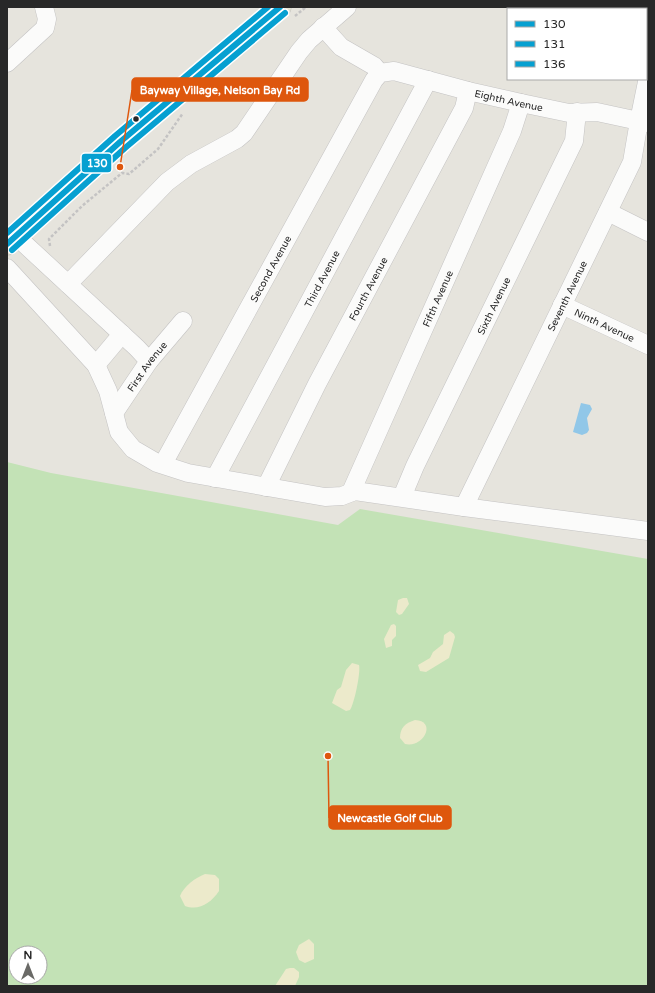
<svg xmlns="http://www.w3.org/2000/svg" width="655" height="993" font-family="'Varela Round',sans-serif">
<rect width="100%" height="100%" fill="#e6e4dd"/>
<path fill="#c3e2b6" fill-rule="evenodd" d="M7,462L51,473L338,525L360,509L648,559V986H7ZM16,953H40V977H16Z"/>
<g fill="#eceacb">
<path d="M403,598H407L409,604L402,614L399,615L396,612L398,600Z"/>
<path d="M394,624L396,626V636L392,640V646L386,648L384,639L391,625Z"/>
<path d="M450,631L454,634L455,637L449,658L426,672L420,671L418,665L430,658L433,652L443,644L444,635Z"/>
<path d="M352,663L359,665C361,672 354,705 350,710L346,711L332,703L337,690L341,687L346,670Z"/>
<path d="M415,720C437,721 424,748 405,744L400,738C400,727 406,723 415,720Z"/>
<path d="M205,874L215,875L219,879V891C211,903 199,911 185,906L180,896C184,886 195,878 205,874Z"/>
<path d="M309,939L314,944V959L305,963L299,960L296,952L299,945Z"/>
<path d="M290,968H294L299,972V977L295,986H275L286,969Z"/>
</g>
<path fill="#91c7e8" d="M581,403L590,405L592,409L587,418L589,430L587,433L582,435L573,432Z"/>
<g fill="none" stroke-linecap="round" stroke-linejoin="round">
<g stroke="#c4c3c3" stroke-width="19">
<g id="minor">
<path d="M556,7L565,9"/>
<path d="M646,26H648"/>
<path d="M323,27L341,47L374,66L380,73"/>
<path d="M7,63L45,28L47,19L44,7"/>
<path d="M608,212L648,232"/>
<path d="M16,236L137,348L149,361"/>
<path d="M7,268L96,365L108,391L119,432L133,449L157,463L188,473L325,497L342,496L355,491L464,507L648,531"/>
<path d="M68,284L167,182L191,164L237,139L244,133L299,52L309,40L347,7"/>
<path id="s1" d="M562,305L648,345"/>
<path d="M96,365L122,334"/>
<path id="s2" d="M114,413L149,361L183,321"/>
<path id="s3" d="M163,464L374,80L380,73L394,71L468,91L521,103L569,113L597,112L648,123"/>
<path id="s4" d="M215,478L428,80"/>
<path id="s5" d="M266,487L317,384L464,108L468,91"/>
<path id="s6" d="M351,492L512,131L521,103"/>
<path id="s7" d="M402,497L415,466L574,141L577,112"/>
<path id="s8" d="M464,507L632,162L639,121L648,77"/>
</g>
</g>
<g stroke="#c3c2c0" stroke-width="23">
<path id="major" d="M7,244L120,142L280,7"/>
</g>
<g stroke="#c4c3c3" stroke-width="2.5" stroke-dasharray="3 2" stroke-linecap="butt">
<path d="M295,16L306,7"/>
<path d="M50,246L49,239L82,206L122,173L129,174L158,149L183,113"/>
</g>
<use href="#minor" stroke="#fbfbfa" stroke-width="18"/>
<use href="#major" stroke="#e5e3d2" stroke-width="22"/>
<g stroke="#fff" stroke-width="9">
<path id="bus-1" d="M7,244L120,142L280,7"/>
</g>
<g stroke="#fff" stroke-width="9">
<path id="bus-2" d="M12,250L125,148L285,13"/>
</g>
<g stroke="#fff" stroke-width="9">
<path id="bus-3" d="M7,233L115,136L268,7"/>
</g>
<use href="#bus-1" stroke="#06a0d1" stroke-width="6"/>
<use href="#bus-2" stroke="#06a0d1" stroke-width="6"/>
<use href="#bus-3" stroke="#06a0d1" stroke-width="6"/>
</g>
<circle fill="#282828" stroke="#fff" stroke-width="1.5" cx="136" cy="119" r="3.5"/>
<g text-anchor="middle" stroke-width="3" stroke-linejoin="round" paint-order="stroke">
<g font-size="10" fill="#282828" stroke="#fff">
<text dy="4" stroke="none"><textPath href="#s3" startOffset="580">Eighth Avenue</textPath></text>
<text dy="4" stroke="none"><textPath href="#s3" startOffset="223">Second Avenue</textPath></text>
<text dy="4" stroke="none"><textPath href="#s4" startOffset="226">Third Avenue</textPath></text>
<text dy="4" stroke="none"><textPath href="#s5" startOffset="223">Fourth Avenue</textPath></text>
<text dy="4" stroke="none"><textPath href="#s8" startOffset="235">Seventh Avenue</textPath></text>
<text dy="4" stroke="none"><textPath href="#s6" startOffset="212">Fifth Avenue</textPath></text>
<text dy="4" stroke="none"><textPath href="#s7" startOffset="212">Sixth Avenue</textPath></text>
<text dy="4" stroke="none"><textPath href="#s1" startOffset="47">Ninth Avenue</textPath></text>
<text dy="4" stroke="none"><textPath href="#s2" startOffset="57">First Avenue</textPath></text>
</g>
</g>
<path fill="none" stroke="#de570d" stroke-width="1.5" d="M120 167L132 90M328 756L329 818"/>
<g fill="#de570d" stroke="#fff" stroke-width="1.5">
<circle cx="120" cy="167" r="4"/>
<circle cx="328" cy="756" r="4"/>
</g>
<g fill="#de570d" stroke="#de570d" stroke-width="1.5">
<rect x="132" y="78" width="176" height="23" rx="4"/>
<rect x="329" y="806" width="122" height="23" rx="4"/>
</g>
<g font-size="11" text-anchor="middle" font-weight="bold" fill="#fff">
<text x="220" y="94">Bayway Village, Nelson Bay Rd</text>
<text x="390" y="822">Newcastle Golf Club</text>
</g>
<rect stroke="#fff" stroke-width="1.5" x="81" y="153" width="31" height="20" rx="4" fill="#06a0d1"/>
<g font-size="11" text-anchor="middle" font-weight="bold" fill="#fff">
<text x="97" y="167">130</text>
</g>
<rect width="655" height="993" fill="none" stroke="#282828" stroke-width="16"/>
<rect x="507" y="8" width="140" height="72" fill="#ffffff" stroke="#a9a9a9"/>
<rect x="515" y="21" width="20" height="6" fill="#06a0d1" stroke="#a9a9a9"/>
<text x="543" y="28" font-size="12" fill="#282828">130</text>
<rect x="515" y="41" width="20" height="6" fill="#06a0d1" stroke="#a9a9a9"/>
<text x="543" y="48" font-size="12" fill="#282828">131</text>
<rect x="515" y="61" width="20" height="6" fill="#06a0d1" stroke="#a9a9a9"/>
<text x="543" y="68" font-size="12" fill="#282828">136</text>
<g transform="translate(28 965)"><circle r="19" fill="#ffffff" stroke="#a9a9a9"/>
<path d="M0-3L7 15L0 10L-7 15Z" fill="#6a6a67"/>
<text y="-6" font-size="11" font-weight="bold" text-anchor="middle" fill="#282828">N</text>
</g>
</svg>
